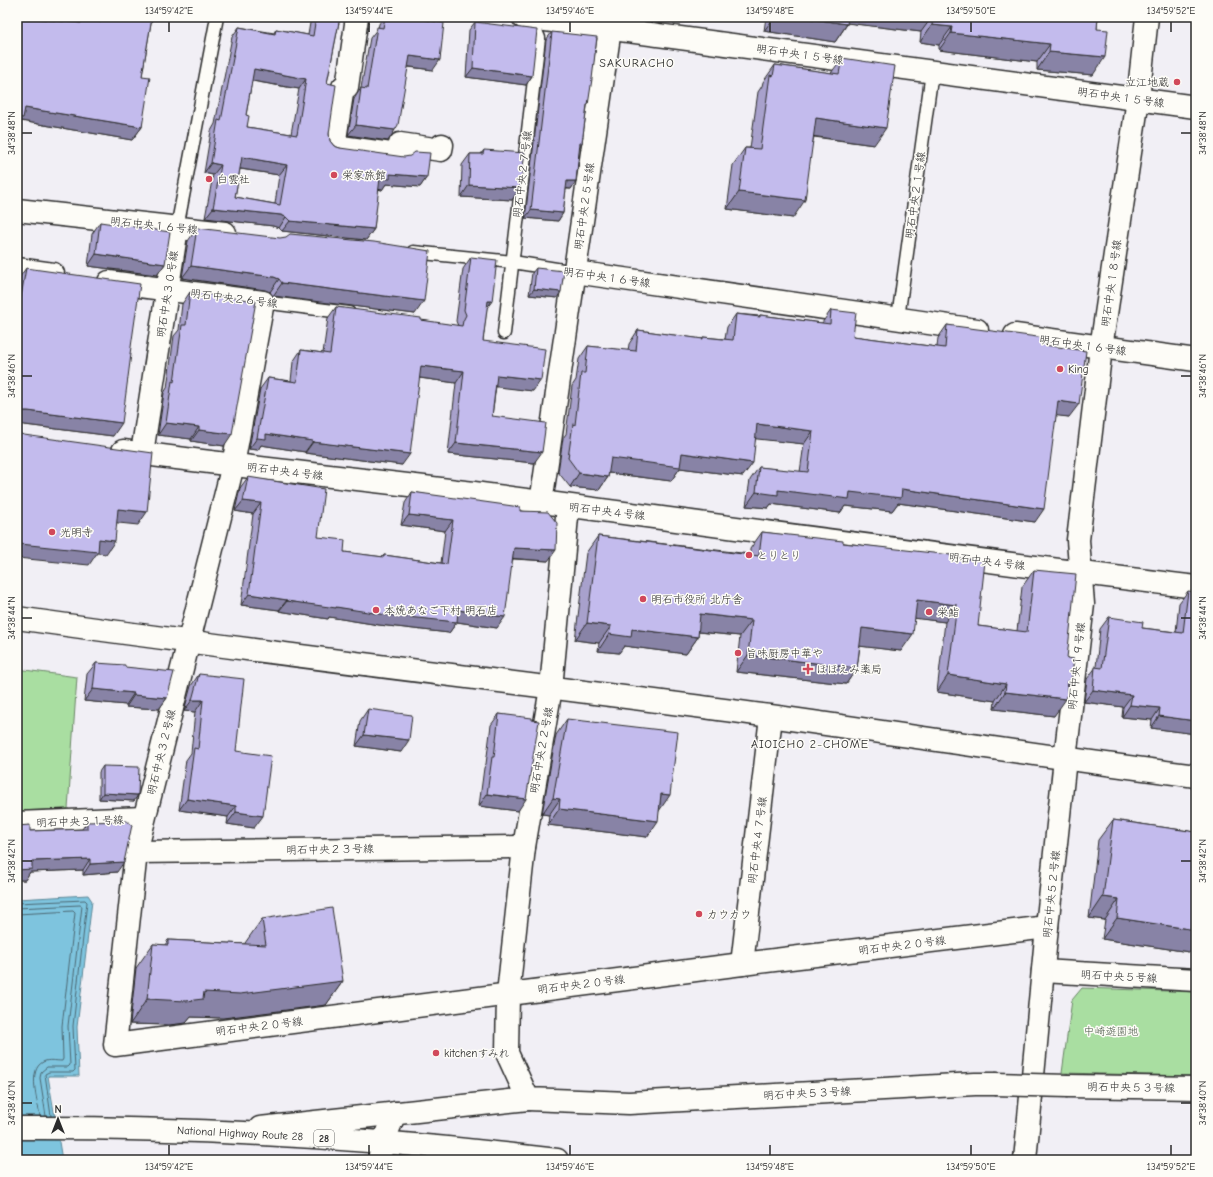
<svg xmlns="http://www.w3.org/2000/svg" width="1213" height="1177" font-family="'Comic Neue','Klee One',sans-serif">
<rect width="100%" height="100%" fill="#f1eff5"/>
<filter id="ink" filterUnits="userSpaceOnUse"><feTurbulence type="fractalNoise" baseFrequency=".025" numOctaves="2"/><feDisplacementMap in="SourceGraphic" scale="8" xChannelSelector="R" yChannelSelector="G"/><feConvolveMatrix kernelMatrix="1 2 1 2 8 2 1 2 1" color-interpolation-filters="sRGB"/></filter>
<g filter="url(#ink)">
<g fill="#a9dea1" stroke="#6a8466">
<path d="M17,669L77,677L68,809L17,811Z"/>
<path d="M1082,988L1196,992V1076L1062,1073L1072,1000Z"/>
</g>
<path fill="#7ec4de" stroke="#5d8796" d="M88,895L92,901L77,1027L79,1076H48L62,1160H17V899Z"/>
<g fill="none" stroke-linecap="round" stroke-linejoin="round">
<g stroke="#4c6873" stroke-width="1">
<path d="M17,903L85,900L87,902L73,1026L75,1070L73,1072H49L45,1074L51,1116"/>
<path d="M17,908L80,905L82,906L68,1026L70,1065L68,1067H47L41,1072L40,1078L46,1116"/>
<path d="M17,914L73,911L75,913L62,1026L63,1059L62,1061C56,1061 48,1059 43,1062C27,1070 38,1102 40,1116"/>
</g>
<g stroke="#2b2b2b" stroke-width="15">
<g id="service">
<path d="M177,228L217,17"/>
<path d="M413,252L513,262L575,272"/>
<path d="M263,302L349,313"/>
<path d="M898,318L932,72"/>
<path d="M504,333L539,38L531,19"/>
</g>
</g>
<g stroke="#2b2b2b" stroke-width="25">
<g id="minor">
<path d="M357,17L347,87H343L334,146L398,155L400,144L441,150L442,145"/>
<path d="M523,17L1196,107"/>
<path d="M17,210L225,233"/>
<path d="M17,269L53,274"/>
<path d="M575,272L977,330"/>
<path d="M109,282L263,302L233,465L136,852L115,1045L742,964L1047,927"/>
<path d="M1015,335L1196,360"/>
<path d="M123,451C240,467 357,478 474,493C715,525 955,558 1196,587"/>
<path d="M142,453L177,228"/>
<path d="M541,503L610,29"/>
<path d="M568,506L551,688L524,847L508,994L507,1053L528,1099L629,1103L975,1084H995"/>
<path d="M1065,759L1083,604L1078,540L1101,348L1138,99L1147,17"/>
<path d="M17,823L144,818"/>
<path d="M136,852L524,847"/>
<path d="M742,964L771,717"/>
<path d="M1043,971L1196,980"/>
<path d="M1068,1086L1196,1088"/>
<path d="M260,1128L528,1099"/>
</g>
</g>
<g stroke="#2b2b2b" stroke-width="25">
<g id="tertiary">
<path d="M17,618C268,654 519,682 770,716C912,736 1054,758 1196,776"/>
<path d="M379,1160L383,1142L395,1113"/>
<path d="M1025,1160L1047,927L1065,759"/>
</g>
</g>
<g stroke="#2b2b2b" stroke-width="25">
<path id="trunk" d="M17,1128C197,1127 378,1138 557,1160"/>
</g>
<use href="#service" stroke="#fdfcf7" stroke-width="12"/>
<use href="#minor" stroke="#fdfcf7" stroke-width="22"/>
<use href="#tertiary" stroke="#fdfcf7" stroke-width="22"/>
<use href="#trunk" stroke="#fdfcf7" stroke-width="22"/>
<g stroke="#2b2b2b" stroke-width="25" stroke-linecap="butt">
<path id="minor-bridge" d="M995,1084L1068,1086"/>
</g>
<use href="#minor-bridge" stroke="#fdfcf7" stroke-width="22"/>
</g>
<g fill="#a8a1cc" stroke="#2b2b2b" fill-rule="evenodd">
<path d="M95,17H152L142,76V127L132,140L21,121L81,19L94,21Z"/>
<path d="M311,17H340L327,83L329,134L330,141L334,146L427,177L420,187L386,184L382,190L378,189L374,229L366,240L282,231L279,228L273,226L205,218L213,175L204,173L211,131L215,124L232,37L239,27L274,33L276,29L308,35ZM252,81L299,89L291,134L247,127L246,115ZM240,169L279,175L275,204L235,197Z"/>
<path d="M383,17H409L433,70L408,67L388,141L348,135L354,99L361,88L370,38L378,28L379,24Z"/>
<path d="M766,17H1098L1093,75L1037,70V62L939,50V45L920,42L921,32L848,23L835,42L764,31Z"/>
<path d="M475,22L532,76L526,85L466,77L469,30Z"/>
<path d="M552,32L586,107L582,143L579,147L576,181L571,189H566L563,213L558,221L525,218L546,40Z"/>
<path d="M842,58L874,145L814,137L793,218L727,209L733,165L745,148H750L758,92L762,86L763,82L775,65L831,73Z"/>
<path d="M484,150L520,188L512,200L461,197L462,165L470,154H481Z"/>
<path d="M100,222L165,264L157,275L88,266L92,234Z"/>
<path d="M197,228L415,314L273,296L270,292L265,290L182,278L188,241Z"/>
<path d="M471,257L492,301L487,307L483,341L533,391L496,386L492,416L534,463L448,454L456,383L419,378L402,465L305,453V452L261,445L258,450L249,449L260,389L268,378L291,381L293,362L301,350L323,353L328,318L336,307L458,326L456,321L463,269Z"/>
<path d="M26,268L113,436L17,424V281Z"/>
<path d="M536,268L557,298L529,295L532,273Z"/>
<path d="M190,292L224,446L191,441V439L158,435L164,393L167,388L174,336L179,330L182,304Z"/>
<path d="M831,310L853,336L937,347L938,338L947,325L1044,345L1069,417L1056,415L1035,522L898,503L892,511L845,506L840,513L771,504L768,508L746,506L750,480L759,467L800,472L804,444L756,438L743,476L680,468L671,481L609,473L608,477L599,490L570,487L558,472L563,438L566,434L572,386L576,380L579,359L588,346L628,351L629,344L638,330L702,339L703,337L725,339L727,327L736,314L759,316L760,315L822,323Z"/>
<path d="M248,477L318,537L344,552L383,557L384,555L441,563L445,531L401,525L405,503L412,492L520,511L548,561L513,559L497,628L457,622L449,633L379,625L329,617L328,619L279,611V610L241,605L253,514L235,511L240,488Z"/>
<path d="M762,532L951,557L978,626L1017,631L1022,587L1034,570L1067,658V687L1054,716L994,709L995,701L937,692L945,622L915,618L901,651L860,646L857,668L846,684L736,672L740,636L698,632V637L686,654L624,646L619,653L598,651L599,643L575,640L586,553L598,536L750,554V549Z"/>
<path d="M1188,591L1196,734L1151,728L1152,720L1122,717L1123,707L1084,702L1087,679L1096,667L1100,629L1109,617L1142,628L1176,632L1179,603Z"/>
<path d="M96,663L125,667L167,698L159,709L126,707V705L84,701L87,674Z"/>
<path d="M199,674L236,751L254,828L227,824L228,817L179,810L186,760L191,753L195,712L184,711L191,686Z"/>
<path d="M368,709L401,752L356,746L360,721Z"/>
<path d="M499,714L532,720L518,811L479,806L484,768L486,764L491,725Z"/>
<path d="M567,719L659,811L647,837L548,825L549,815L542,814L556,735Z"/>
<path d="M103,766L138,795L134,801L99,799V772Z"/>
<path d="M1113,820L1196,832V953L1102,939L1105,920L1089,918L1098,840Z"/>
<path d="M87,822L117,872L83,875V870L30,872L25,880H17V826L30,831L82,829Z"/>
<path d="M262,919L343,981L326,1005L223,1018L191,1017L186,1023L169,1025L130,1024L136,968L153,944L165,945L168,940L245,944V943Z"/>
</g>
<g fill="#8883a6" stroke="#2b2b2b">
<path d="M774,17H800L847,24L835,42L764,31Z"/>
<path d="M841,17H932L921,32L838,22Z"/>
<path d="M932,25L952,27L939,45L920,42Z"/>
<path d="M951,33L1050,44L1037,62L939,50Z"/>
<path d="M1049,52L1105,57L1093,75L1037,70Z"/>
<path d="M410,56L440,60L433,70L403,66Z"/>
<path d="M473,68L532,76L526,85L466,77Z"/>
<path d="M254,69L306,79L299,89L247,80Z"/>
<path d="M25,108L142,127L132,140L21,121L17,127V117Z"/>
<path d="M816,118L886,128L874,145L804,135Z"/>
<path d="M356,125L395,130L388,141L348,135Z"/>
<path d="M242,157L287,165L279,175L235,168Z"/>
<path d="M211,163L221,165L213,175L204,173Z"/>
<path d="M390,174L427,177L420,187L386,184L382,190L372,188L380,178Z"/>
<path d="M567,181H576L571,189L562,188Z"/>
<path d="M469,185L520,188L512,200L461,197Z"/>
<path d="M739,192L805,200L793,218L727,209Z"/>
<path d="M213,208L281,215L286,217L279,228L273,226L205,218Z"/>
<path d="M531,210L563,213L558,221L525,218Z"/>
<path d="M290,221L374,229L366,240L282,231Z"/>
<path d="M96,254L165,264L157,275L88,266Z"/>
<path d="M191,266L274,277L279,279L270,292L265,290L182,278Z"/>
<path d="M282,283L424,301L415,314L273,296Z"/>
<path d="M534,289L561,292L557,298L529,295Z"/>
<path d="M488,301H492L484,312Z"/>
<path d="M421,366L464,371L456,383L413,377Z"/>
<path d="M497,375L541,380L533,391L489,386Z"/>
<path d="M1058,401L1079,404L1069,417L1049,415Z"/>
<path d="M22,411H28L122,423L113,436L17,424V415Z"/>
<path d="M166,423L199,427L191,439L158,435Z"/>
<path d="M757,424L813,431L804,444L748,438Z"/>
<path d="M199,430L232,434L224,446L191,441Z"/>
<path d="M266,434L313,441L305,452L261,445L258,450L249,449L257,438Z"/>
<path d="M313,442L410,454L402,465L305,453Z"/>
<path d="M456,443L542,452L534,463L448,454Z"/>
<path d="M682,453L753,463L743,476L680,468L671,481L601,472L611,458Z"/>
<path d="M579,473L608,477L599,490L570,487Z"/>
<path d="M902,489L1044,509L1035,522L898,503L892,511L845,506L840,513L771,504L768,508L746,506L756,492L778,490L850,492Z"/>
<path d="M243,501L261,503L253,514L235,511Z"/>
<path d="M118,509L147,512L138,525L109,522Z"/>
<path d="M409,515L453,520L445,531L401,525Z"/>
<path d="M99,539L115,541L106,554L97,553L89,565L17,558L20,544Z"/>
<path d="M514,548L556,550L548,561L507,558Z"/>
<path d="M249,594L287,600L279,610L241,605Z"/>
<path d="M917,600L957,605L945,622L905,617Z"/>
<path d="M287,601L336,607L457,622L449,633L379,625L329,617L328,619L279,611Z"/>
<path d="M458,610L505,617L497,628L451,621Z"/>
<path d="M700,614L752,620L740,636L689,631Z"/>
<path d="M587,623L611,626L599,643L575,640Z"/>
<path d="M862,628L913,634L901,651L850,645Z"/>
<path d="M632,629L698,637L686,654L624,646L619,653L598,651L609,634Z"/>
<path d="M748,655L857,668L846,684L736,672Z"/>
<path d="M948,675L1006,684L995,701L937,692Z"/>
<path d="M1068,681L1071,682L1059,698Z"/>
<path d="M93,689L134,693L126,705L84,701Z"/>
<path d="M1093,690L1132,695L1123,707L1084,702Z"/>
<path d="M1005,692L1066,699L1054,716L994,709Z"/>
<path d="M134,695L167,698L159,709L126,707Z"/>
<path d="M192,700H203L195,712L184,711Z"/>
<path d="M1130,705L1160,708L1152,720L1122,717Z"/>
<path d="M1159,716L1196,721V734L1151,728Z"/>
<path d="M364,735L409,740L401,752L356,746Z"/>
<path d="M103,793L138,795L134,801L99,799Z"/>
<path d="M487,794L526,799L518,811L479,806Z"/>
<path d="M661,794L670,795L659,811Z"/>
<path d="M553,798L560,799L549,815L542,814Z"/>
<path d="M187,799L236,806L228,817L179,810Z"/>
<path d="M559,809L658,821L647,837L548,825Z"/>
<path d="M236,812L263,816L254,828L227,824Z"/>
<path d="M90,859L83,870L30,872L25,880H17V870L32,861Z"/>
<path d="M124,862L117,872L83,875L90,864Z"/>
<path d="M1103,897L1119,899L1105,920L1089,918Z"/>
<path d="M1117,918L1196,930V953L1102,939Z"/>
<path d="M343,981L326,1005L223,1018L191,1017L186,1023L169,1025L130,1024L147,999L204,992Z"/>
</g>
<g fill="#c3bbed" stroke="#2b2b2b" fill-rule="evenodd">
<path d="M17,17H24L81,23V19L101,22L102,17H152L142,76L150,77L142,127L25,108L23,118L17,117Z"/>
<path d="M316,17H340L327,83L336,85L329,134L330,141L334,146L340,148L404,157L410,156L415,152L430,153L427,177L390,174V179L380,178L374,229L290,221L286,217L281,215L213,208L221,165L211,163L218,120L221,121L239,27L275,34L276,29L313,36ZM254,69L306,79L297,135L247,127L249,116L246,115ZM242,157L287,165L280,205L235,197Z"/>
<path d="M385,17H409L444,23L440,60L410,56L398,125L395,130L356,125L361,88L367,89L377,27L383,28Z"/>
<path d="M800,17H848L847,24Z"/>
<path d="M933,17H1098L1097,29L1108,30L1105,57L1049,52L1050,44L951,33L952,27L932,25Z"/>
<path d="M475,22L537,30L532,76L473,68Z"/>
<path d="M552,32L597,37L592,79L588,105H587L582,143H580L576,181H567L563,213L531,210Z"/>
<path d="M842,58L895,66L886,128L816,118L805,200L739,192L745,148L760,149L770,75L773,76L775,65L839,74Z"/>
<path d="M484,150L525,153L520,188L469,185L470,154H483Z"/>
<path d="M100,222L170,232L165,264L96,254Z"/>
<path d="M197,228L280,238L286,237L290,234L374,242L430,251L424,301L282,283L279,279L274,277L191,266Z"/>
<path d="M471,257L497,260L492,301H488L483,341L545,349L541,380L497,375L492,416L546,423L542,452L456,443L464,371L421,366L410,454L313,442V441L266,434V439L257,438L268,378L297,382L301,350L330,354L336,307L421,318V320L462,326L463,321L466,315L464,310Z"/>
<path d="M26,268L140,284L130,354H131L127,385L122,423L28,411H22L17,415V314H18Z"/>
<path d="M536,268L564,271L561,292L534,289Z"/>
<path d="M190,292L256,301L232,434L199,430V427L166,423L172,381L174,382L182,325H186Z"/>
<path d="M831,310L856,313L853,336L945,348L947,325L1045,338L1044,345L1086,351L1079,404L1058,401L1044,509L902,489L901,498L850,492L849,499L778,490V495L756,492L759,467L808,472L813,431L757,424L753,463L682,453L680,467L611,458L608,477L579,473L568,458L573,424L575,425L581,373H585L588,346L636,351L638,330L703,339V337L733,340L736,314L760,317V315L830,324Z"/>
<path d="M17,431L18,433L24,435L153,453L147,512L118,509L115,541L99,539L98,552L20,544L17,562Z"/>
<path d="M248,477L324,489L318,537L345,540L344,552L384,557V555L447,564L453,520L409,515L412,492L520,507V511L548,512L557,523L556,550L514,548L505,617L458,610L457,622L387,615L336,607V608L287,601V600L249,594L261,503L243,501Z"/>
<path d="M762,532L843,541V543L951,555V557L985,561L978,626L1027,632L1034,570L1076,574L1067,658L1074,659L1071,682L1068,681L1066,699L1005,692L1006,684L948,675L957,605L917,600L913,634L862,628L857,668L748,655L752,620L700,614L698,637L632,629L631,637L609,634L611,626L587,623L598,536L759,556Z"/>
<path d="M1188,591L1196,592V721L1159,716L1160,708L1130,705L1132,695L1093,690L1095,667L1102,668L1109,617L1143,622L1142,628L1183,633Z"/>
<path d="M96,663L125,665V667L174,672L167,698L134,695V693L93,689Z"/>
<path d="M199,674L244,679L236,751L271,756L263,816L236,812V806L187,799L194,748L198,749L203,700H192Z"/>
<path d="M368,709L412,715L409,740L364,735Z"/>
<path d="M499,714L532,718V720L539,721L526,799L487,794L492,757H494Z"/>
<path d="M567,719L678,732L670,795L661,794L658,821L559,809L560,799L553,798Z"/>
<path d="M103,766L139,767L138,795L103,793Z"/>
<path d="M1113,820L1196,832V930L1117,918L1119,899L1103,897Z"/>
<path d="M127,821L132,825L124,862L90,864V859L32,861V869L17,870V826L30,825V831L87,829V822Z"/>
<path d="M332,908L343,981L240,994L204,992L203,999L186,1001L147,999L153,944L168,945V940L266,945L262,919Z"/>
</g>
</g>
<path fill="none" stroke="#2b2b2b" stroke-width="1.5" d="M169,22V32M369,22V32M570,22V32M770,22V32M971,22V32M1171,22V32M22,133H32M1181,133H1191M22,376H32M1181,376H1191M22,618H32M1181,618H1191M22,861H32M1181,861H1191M22,1103H32M1181,1103H1191M169,1145V1155M369,1145V1155M570,1145V1155M770,1145V1155M971,1145V1155M1171,1145V1155"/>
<g fill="#d1495b" stroke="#fdfcf7" stroke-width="1.5">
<circle cx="1177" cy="82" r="4"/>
<circle cx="334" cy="175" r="4"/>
<circle cx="209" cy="179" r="4"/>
<circle cx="1060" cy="369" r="4"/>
<circle cx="52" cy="532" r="4"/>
<circle cx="749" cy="555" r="4"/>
<circle cx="643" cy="599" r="4"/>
<circle cx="376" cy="610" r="4"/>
<circle cx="929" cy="612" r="4"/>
<circle cx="738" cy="653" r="4"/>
<path d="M806 663h4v4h4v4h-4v4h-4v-4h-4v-4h4z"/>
<circle cx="699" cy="914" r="4"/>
<circle cx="436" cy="1053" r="4"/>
</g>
<g text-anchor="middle" stroke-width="3" stroke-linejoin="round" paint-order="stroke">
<rect fill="#fdfcf7" stroke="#6a6a68" stroke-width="1" x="314" y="1130" width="20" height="16" rx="3"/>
<g font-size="10" font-weight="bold" fill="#2b2b2b">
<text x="324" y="1142">28</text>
</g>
<g font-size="11" fill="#2b2b2b" stroke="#fdfcf7">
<text transform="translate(800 54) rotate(8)" y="4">明石中央１５号線</text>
<text transform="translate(1121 97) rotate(8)" y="4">明石中央１５号線</text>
<text transform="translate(522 174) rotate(-83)" y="4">明石中央２７号線</text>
<text transform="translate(915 195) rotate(-82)" y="4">明石中央２１号線</text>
<text transform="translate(584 206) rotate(-82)" y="4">明石中央２５号線</text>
<text transform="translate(154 225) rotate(6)" y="4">明石中央１６号線</text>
<text transform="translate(607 277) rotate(8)" y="4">明石中央１６号線</text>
<text transform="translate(1111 283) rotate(-82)" y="4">明石中央１８号線</text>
<text transform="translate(167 294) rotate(-81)" y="4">明石中央３０号線</text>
<text transform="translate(234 298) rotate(7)" y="4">明石中央２６号線</text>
<text transform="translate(1083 345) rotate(8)" y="4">明石中央１６号線</text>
<text transform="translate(285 471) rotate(7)" y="4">明石中央４号線</text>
<text transform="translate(607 511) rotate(7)" y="4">明石中央４号線</text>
<text transform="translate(987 561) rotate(7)" y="4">明石中央４号線</text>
<text transform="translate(1076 666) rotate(-84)" y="4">明石中央１９号線</text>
<text transform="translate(541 750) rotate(-80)" y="4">明石中央２２号線</text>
<text transform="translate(161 752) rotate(-76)" y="4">明石中央３２号線</text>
<text transform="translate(80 821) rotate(-2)" y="4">明石中央３１号線</text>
<text transform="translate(757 840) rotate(-83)" y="4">明石中央４７号線</text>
<text transform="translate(330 849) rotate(-1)" y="4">明石中央２３号線</text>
<text transform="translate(1051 894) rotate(-84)" y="4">明石中央５２号線</text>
<text transform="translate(902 945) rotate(-7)" y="4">明石中央２０号線</text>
<text transform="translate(1119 976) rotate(3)" y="4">明石中央５号線</text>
<text transform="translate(581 984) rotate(-7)" y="4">明石中央２０号線</text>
<text transform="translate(259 1026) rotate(-7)" y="4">明石中央２０号線</text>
<text transform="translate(1131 1087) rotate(1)" y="4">明石中央５３号線</text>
<text transform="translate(807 1093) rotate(-3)" y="4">明石中央５３号線</text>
<text transform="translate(240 1133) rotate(3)" y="4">National Highway Route 28</text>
</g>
<g font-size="11" fill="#2b2b2b" stroke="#fdfcf7" text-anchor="start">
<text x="1169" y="86" text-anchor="end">立江地蔵</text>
<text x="342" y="179">栄家旅館</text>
<text x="217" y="183">白雲社</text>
<text x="1068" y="373">King</text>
<text x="60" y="536">光明寺</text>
<text x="757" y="559">とりとり</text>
<text x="651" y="603">明石市役所 北庁舎</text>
<text x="384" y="614">本焼あなご下村 明石店</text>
<text x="937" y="616">栄鮨</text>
<text x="746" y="657">旨味厨房中華や</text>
<text x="816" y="673">ほほえみ薬局</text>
<text x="707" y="918">カウカウ</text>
<text x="444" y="1057">kitchenすみれ</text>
</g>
<g font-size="11" fill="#4a5848" stroke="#fdfcf7">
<text x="1111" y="1035">中崎遊園地</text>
</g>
<g font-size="12" letter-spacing="1" fill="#2b2b2b" stroke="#fdfcf7">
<text x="637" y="67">SAKURACHO</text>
<text x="810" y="748">AIOICHO 2-CHOME</text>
</g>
</g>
<rect width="1213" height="1177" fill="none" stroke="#fdfcf7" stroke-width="44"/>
<g transform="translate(58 1119)" stroke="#fdfcf7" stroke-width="3" paint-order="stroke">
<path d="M0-3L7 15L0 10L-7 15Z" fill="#2b2b2b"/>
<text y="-6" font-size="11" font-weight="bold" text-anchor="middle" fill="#2b2b2b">N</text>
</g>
<rect x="22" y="22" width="1169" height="1133" fill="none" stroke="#2b2b2b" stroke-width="1.5"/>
<g font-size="10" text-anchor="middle" fill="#2b2b2b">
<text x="169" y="14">134°59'42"E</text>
<text x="369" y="14">134°59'44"E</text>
<text x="570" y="14">134°59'46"E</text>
<text x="770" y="14">134°59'48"E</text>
<text x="971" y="14">134°59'50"E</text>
<text x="1171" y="14">134°59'52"E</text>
<text transform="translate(11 133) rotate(-90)" y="4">34°38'48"N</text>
<text transform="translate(1202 133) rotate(-90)" y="4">34°38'48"N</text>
<text transform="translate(11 376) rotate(-90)" y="4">34°38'46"N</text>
<text transform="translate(1202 376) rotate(-90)" y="4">34°38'46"N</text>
<text transform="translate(11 618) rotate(-90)" y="4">34°38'44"N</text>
<text transform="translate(1202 618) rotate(-90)" y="4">34°38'44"N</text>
<text transform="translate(11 861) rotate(-90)" y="4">34°38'42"N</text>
<text transform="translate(1202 861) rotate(-90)" y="4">34°38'42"N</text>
<text transform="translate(11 1103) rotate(-90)" y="4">34°38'40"N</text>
<text transform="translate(1202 1103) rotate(-90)" y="4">34°38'40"N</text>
<text x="169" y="1170">134°59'42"E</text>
<text x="369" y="1170">134°59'44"E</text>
<text x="570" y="1170">134°59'46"E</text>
<text x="770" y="1170">134°59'48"E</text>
<text x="971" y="1170">134°59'50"E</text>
<text x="1171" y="1170">134°59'52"E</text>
</g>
</svg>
